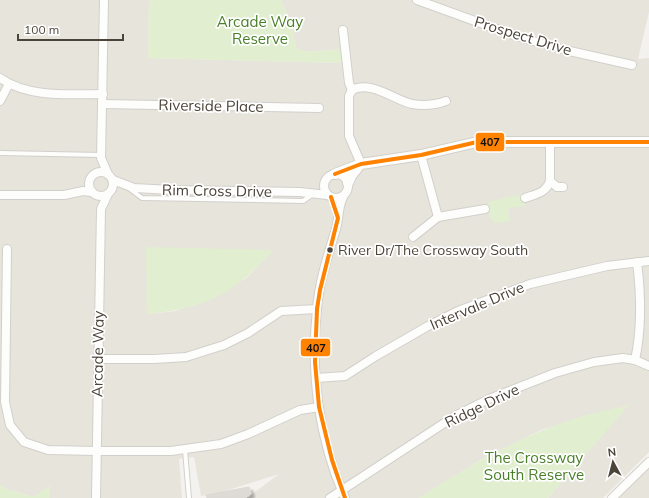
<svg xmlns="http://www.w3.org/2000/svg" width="649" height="498" font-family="Mulish,sans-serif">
<defs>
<filter id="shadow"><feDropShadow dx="3.5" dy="3.5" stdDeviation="1" flood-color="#0004"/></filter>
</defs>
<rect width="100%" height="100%" fill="#f4f2ee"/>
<g fill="#e7e4dc" fill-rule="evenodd">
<path d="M0,0H149L148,58L343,63L342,49L306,52L296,48L292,28L281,0H649V12L638,59L649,58V452L603,498H548L627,406L585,416L541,430L482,459L419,498H247L279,474L219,493L201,496L194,457L179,459L182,498H49L50,486L34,497L6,489L0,485ZM274,250L245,279L176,311L147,314Z"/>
<path d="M649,467V498H617Z"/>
</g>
<g fill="#e1eecf">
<path d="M149,0H281L292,28L296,48L306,52L342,49L344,63L148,58Z"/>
<path d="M522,194L525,206L508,208L510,221L495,223L489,217L488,202Z"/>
<path d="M146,247L274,250C232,294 209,308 147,314Z"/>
<path d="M628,406L548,498H419C483,456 551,418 628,406Z"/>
<path d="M0,485L6,489L34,497L50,486L49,498H0Z"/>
</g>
<path fill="#dedbd6" stroke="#dcd9d4" filter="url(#shadow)" d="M249,487L251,494L245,498H207L206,495Z"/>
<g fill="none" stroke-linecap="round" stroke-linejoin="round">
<g stroke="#d2d0cb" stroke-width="6">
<g id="service">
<path d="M0,153L101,155"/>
<path d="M130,189L142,198L303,201L313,194"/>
<path d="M185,450L189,498"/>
</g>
</g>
<g stroke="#d2d0cb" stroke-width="10">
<g id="minor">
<path d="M104,0L101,158L108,174"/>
<path d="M417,0L516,36L565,50L632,65"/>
<path d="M343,30L349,83L352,90"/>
<path d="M0,78C29,98 68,94 103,94"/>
<path d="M352,90C371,80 394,100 412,104C423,106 435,105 446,101"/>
<path d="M352,90L349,96V136L361,164"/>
<path d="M0,101L9,84"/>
<path d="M102,104L319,108"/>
<path d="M421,155L438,217"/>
<circle cx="101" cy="184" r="12"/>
<circle cx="336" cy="186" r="12"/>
<path d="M113,180L134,188L172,190L300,192L327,195"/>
<path d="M550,181L557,187H563"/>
<path d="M0,195H64L83,191L92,192"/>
<path d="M343,197C338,207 339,218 336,229C328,255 319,282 317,309C310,373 319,440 345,498"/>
<path d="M525,198C536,194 546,193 550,181V141"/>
<path d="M413,237L438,217L485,209"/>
<path d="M7,249L5,402L10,425L24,442L48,450L97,451H171L221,444L248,434L300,410L319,407"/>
<path d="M98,359H154L186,357L224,345L248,333L281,311L317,309"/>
<path d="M635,360C642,328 641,294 637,262"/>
<path d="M316,378L345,376L376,356L428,326L458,311L530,284L607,266L649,261"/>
<path d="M96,498L101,209L108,194"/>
<path d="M330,498L455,416L489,399L555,373L594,362L623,358L635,360L649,366"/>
<path d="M612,498L649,462"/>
</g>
</g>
<g stroke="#d2d0cb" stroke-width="12">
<g id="tertiary">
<path d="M335,174L361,164L421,155L477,142H649"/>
<path d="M348,183L351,176L358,167"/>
</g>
</g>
<use href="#service" stroke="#fdfdfc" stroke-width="4"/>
<use href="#minor" stroke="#fdfdfc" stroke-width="8"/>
<use href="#tertiary" stroke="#fdfdfc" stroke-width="10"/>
<g stroke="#fff" stroke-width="7">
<g id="bus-1">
<path d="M335,174L361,164L421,155L477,142H649"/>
<path d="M331,197L338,218L320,290L317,309L315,362L319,407L332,460L345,498"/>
</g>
</g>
<use href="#bus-1" stroke="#ff8200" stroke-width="4"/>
</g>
<circle fill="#4b4439" stroke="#fff" stroke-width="1.5" cx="330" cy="250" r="3.5"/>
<g text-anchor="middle" stroke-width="3.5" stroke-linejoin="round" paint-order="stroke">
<g font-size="14" fill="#4b4439" stroke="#fff" text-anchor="start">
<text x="338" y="255">River Dr/The Crossway South</text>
</g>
<g font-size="15" fill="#4a7f2a" stroke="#fff">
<text x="260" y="27">Arcade Way<tspan x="260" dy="17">Reserve</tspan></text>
<text x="534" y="463">The Crossway<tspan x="534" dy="17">South Reserve</tspan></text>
</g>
<g font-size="15" fill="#4b4439" stroke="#fff">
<text transform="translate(523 36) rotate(17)" y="5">Prospect Drive</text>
<text transform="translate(211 106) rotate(1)" y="5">Riverside Place</text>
<text transform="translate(217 191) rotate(1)" y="5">Rim Cross Drive</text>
<text transform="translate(477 306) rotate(-23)" y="5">Intervale Drive</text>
<text transform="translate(98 354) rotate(-89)" y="5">Arcade Way</text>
<text transform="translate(482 406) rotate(-26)" y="5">Ridge Drive</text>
</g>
</g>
<g stroke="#fff" stroke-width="1.5">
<rect x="475" y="132" width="30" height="20" rx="4" fill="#ff8200"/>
<rect x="300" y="338" width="31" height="19" rx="4" fill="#ff8200"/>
</g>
<g font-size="11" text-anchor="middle" font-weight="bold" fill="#111">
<text x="490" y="146">407</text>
<text x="316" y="352">407</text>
</g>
<g transform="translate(613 462) rotate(353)" stroke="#ffffff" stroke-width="3" paint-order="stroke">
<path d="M0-3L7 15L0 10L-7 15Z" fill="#4b4439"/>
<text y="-6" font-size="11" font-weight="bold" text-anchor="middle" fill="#4b4439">N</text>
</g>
<path d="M18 34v6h105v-6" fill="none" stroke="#4b4439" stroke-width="2"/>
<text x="24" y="34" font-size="12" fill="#4b4439" stroke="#ffffff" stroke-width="3" paint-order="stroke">100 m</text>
</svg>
